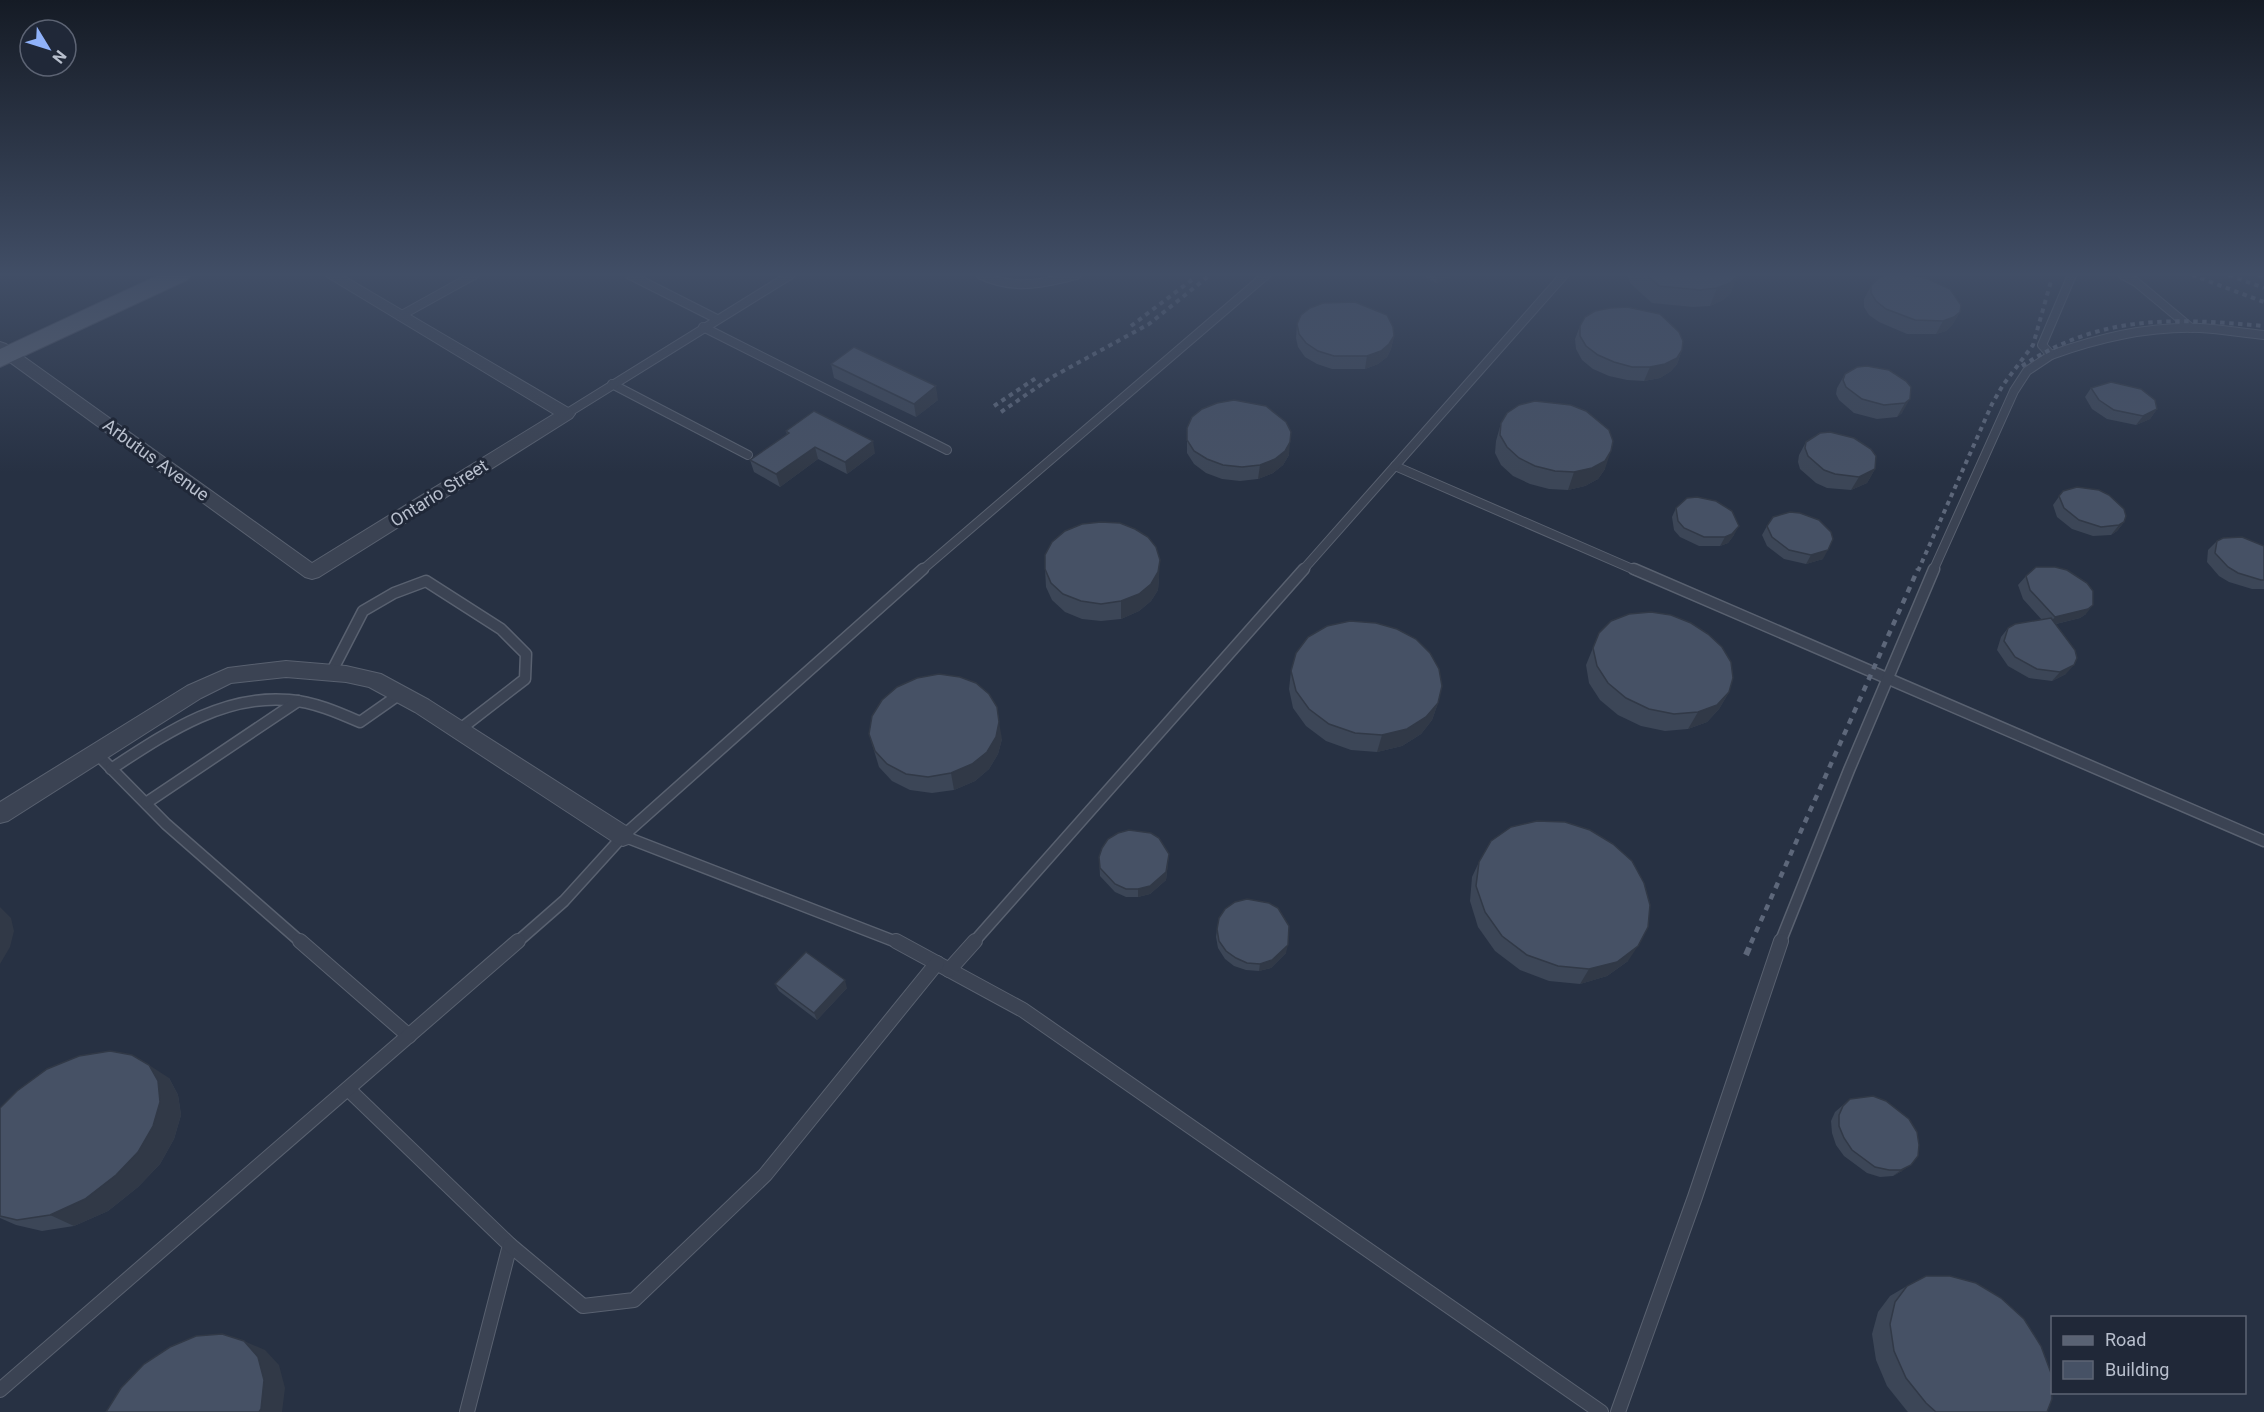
<svg xmlns="http://www.w3.org/2000/svg" width="2264" height="1412" font-family="Roboto,sans-serif">
<rect width="100%" height="100%" fill="#273143"/>
<g fill="none" stroke-linecap="round" stroke-linejoin="round">
<g stroke="#596170" stroke-width="10">
<g id="service-far2">
<path d="M630,275L717,319"/>
<path d="M981,275C1012,290 1044,284 1076,275"/>
<path d="M2123,275L2136,282L2191,328"/>
<path d="M400,316L474,275"/>
<path d="M703,327L947,450"/>
<path d="M2051,355C2098,338 2149,326 2200,328C2221,329 2243,333 2264,335"/>
<path d="M612,384L748,455"/>
<path d="M566,414L790,275"/>
<path d="M1395,466L1637,571"/>
<path d="M921,571L1266,275"/>
<path d="M1302,571L1564,275"/>
<path d="M1933,571L2014,391L2027,371L2051,355L2042,345L2072,275"/>
</g>
</g>
<g stroke="#596170" stroke-width="13">
<g id="service-far1">
<path d="M1634,569L2264,841"/>
<path d="M331,673L363,611L394,593L426,581L501,629L526,654L525,679L459,730"/>
<path d="M96,753L166,824L302,943"/>
<path d="M111,769C165,734 222,694 289,700C314,702 337,712 360,722L400,694"/>
<path d="M146,803L298,701"/>
<path d="M623,836L899,943"/>
<path d="M516,943L564,901L623,836L923,569"/>
<path d="M973,943L1304,569"/>
<path d="M1780,943L1849,770L1934,569"/>
</g>
</g>
<g stroke="#596170" stroke-width="16">
<g id="service">
<path d="M300,941L409,1036"/>
<path d="M896,941L1023,1010L1601,1412"/>
<path d="M949,970L975,941"/>
<path d="M348,1089L510,1245L467,1412"/>
<path d="M510,1245L583,1306L634,1300L765,1175L937,963"/>
<path d="M0,1390L518,941"/>
<path d="M1618,1412L1695,1197L1781,941"/>
</g>
</g>
<g stroke="#596170" stroke-width="2">
<g id="minor">
<path d="M324,275H342L572,410L575,414L572,418L319,577L312,579L305,577L0,355V342L6,344L312,563L554,414Z"/>
<path d="M286,661L346,666L381,674L429,700L631,829L634,836L631,843L623,846L615,843L415,712L369,687L346,682L286,677L231,683L201,698L8,821L0,823V802L187,686L228,668Z"/>
</g>
</g>
<g stroke="#454c5c" stroke-width="2">
<path id="primary" d="M159,275H191L187,280L0,367V349Z"/>
</g>
<use href="#service-far2" stroke="#3b4353" stroke-width="8"/>
<use href="#service-far1" stroke="#3b4353" stroke-width="10"/>
<use href="#service" stroke="#3b4353" stroke-width="14"/>
<use href="#minor" fill="#3b4353" fill-rule="evenodd"/>
<use href="#primary" fill="#596273" fill-rule="evenodd"/>
<g stroke="#5d677a" stroke-width="4" stroke-dasharray="4.5 4.5" stroke-linecap="butt">
<path d="M2192,275L2264,302"/>
<path d="M2229,275L2264,288"/>
<path d="M2259,275L2264,277"/>
<path d="M1131,326L1193,279"/>
<path d="M2022,366C2101,314 2174,318 2264,326"/>
<path d="M994,406L1036,378"/>
<path d="M1001,412L1052,377L1149,324L1210,275"/>
<path d="M1918,571L1992,404L2003,385L2033,345L2051,281"/>
</g>
<path stroke="#5d677a" stroke-width="4.5" stroke-dasharray="6 6" stroke-linecap="butt" d="M1751,943L1918,569"/>
<path stroke="#5d677a" stroke-width="6" stroke-dasharray="8 8" stroke-linecap="butt" d="M1746,955L1752,941"/>
</g>
<g fill="#3c4657">
<path d="M1422,275H1456L1436,283Z"/>
<path d="M1627,275H1738L1730,294L1723,300L1710,306L1693,307L1652,303L1630,283Z"/>
<path d="M1871,286L1960,312L1952,325L1946,331L1936,334H1907L1879,322L1869,315L1864,307V299Z"/>
<path d="M1297,324L1394,336L1391,349L1387,357L1378,364L1365,369H1332L1317,364L1305,357L1298,347L1296,338Z"/>
<path d="M1580,326L1682,350L1677,364L1671,371L1660,378L1644,381L1627,380L1609,376L1593,369L1582,360L1576,349L1575,339Z"/>
<path d="M831,364L938,400L916,417L834,378Z"/>
<path d="M1845,374L1911,387L1902,413L1897,417L1877,419L1854,413L1839,400L1836,394L1837,388Z"/>
<path d="M2091,388L2157,409L2150,419L2136,425L2107,419L2092,409L2085,397Z"/>
<path d="M1501,423L1605,469L1598,479L1585,486L1568,490L1549,489L1530,484L1513,476L1501,465L1495,453L1496,441Z"/>
<path d="M1187,428L1289,455L1283,465L1273,473L1258,479L1240,481L1222,479L1206,473L1194,464L1187,453Z"/>
<path d="M786,431L875,453L847,474L818,459L780,487L754,472L750,460L787,435Z"/>
<path d="M1806,442L1875,469L1867,483L1851,490L1827,488L1816,483L1800,469L1798,462L1799,455Z"/>
<path d="M2063,491L2124,522L2117,531L2111,535L2093,536L2072,529L2057,517L2053,505Z"/>
<path d="M1676,508L1734,535L1728,543L1720,546H1699L1680,537L1674,530L1672,517Z"/>
<path d="M1767,526L1823,559L1806,564L1784,559L1767,546L1762,535Z"/>
<path d="M2217,541L2264,546V589H2252L2229,582L2219,576L2207,562L2208,550Z"/>
<path d="M1045,569L1159,577L1158,590L1151,601L1139,611L1121,619L1101,621L1082,619L1065,612L1052,600L1046,587Z"/>
<path d="M2026,576L2086,614L2080,618L2056,624L2066,674L2052,681L2029,678L2008,666L1997,650L2001,637L2008,628L2042,620L2023,599L2018,585Z"/>
<path d="M1599,633L1729,692L1719,709L1707,722L1688,729L1665,731L1641,726L1618,715L1600,700L1589,683L1586,665Z"/>
<path d="M1291,671L1438,703L1432,720L1421,734L1402,746L1377,752L1351,750L1326,741L1306,726L1293,708L1289,689Z"/>
<path d="M869,734L1002,739L998,754L989,769L975,781L954,790L932,793L910,790L892,781L879,767Z"/>
<path d="M1169,854L1166,880L1150,894L1138,897H1126L1115,892L1100,876L1099,857Z"/>
<path d="M1479,862L1628,961L1607,976L1580,984L1549,981L1520,970L1495,951L1478,927L1470,901L1472,877Z"/>
<path d="M1217,929L1286,953L1271,968L1259,971L1246,970L1234,966L1225,959L1218,948L1216,937Z"/>
<path d="M775,984L847,988L817,1020L779,991Z"/>
<path d="M169,1078L178,1095L181,1115L174,1139L160,1164L138,1187L108,1211L74,1226L42,1231L16,1225L0,1218V1108Z"/>
<path d="M1850,1099L1902,1171L1893,1176L1880,1177L1867,1173L1844,1156L1836,1145L1832,1133L1831,1121L1835,1112Z"/>
<path d="M1907,1286L2047,1412H1908L1907,1411L1887,1386L1876,1360L1872,1334L1878,1312L1890,1296Z"/>
</g>
<g fill="#313947">
<path d="M1437,275H1456L1436,283Z"/>
<path d="M1738,276L1730,294L1723,300L1710,306L1717,288Z"/>
<path d="M1960,312L1952,325L1946,331L1936,334L1943,321Z"/>
<path d="M1394,336L1391,349L1387,357L1378,364L1365,369L1367,356Z"/>
<path d="M1682,350L1677,364L1671,371L1660,378L1644,381L1650,367Z"/>
<path d="M936,386L938,400L916,417L914,404Z"/>
<path d="M1910,399L1902,413L1897,417L1905,403Z"/>
<path d="M2157,409L2150,419L2136,425L2143,416Z"/>
<path d="M873,441L875,453L847,474L845,462Z"/>
<path d="M1290,442L1289,455L1283,465L1273,473L1258,479L1260,465Z"/>
<path d="M815,447L818,459L780,487L776,474Z"/>
<path d="M1611,451L1605,469L1598,479L1585,486L1568,490L1574,472Z"/>
<path d="M1875,469L1867,483L1851,490L1859,477Z"/>
<path d="M2124,522L2117,531L2111,535L2119,525Z"/>
<path d="M1739,526L1734,535L1728,543L1720,546L1725,537Z"/>
<path d="M1828,550L1823,559L1806,564L1811,555Z"/>
<path d="M1160,560L1159,577L1158,590L1151,601L1139,611L1121,619V601Z"/>
<path d="M2093,605L2086,614L2080,618L2047,626L2055,617Z"/>
<path d="M2074,665L2066,674L2052,681L2060,672Z"/>
<path d="M1729,692L1719,709L1707,722L1688,729L1698,712Z"/>
<path d="M1438,703L1432,720L1421,734L1402,746L1377,752L1382,735Z"/>
<path d="M999,722L1002,739L998,754L989,769L975,781L954,790L951,773Z"/>
<path d="M1169,854L1166,880L1150,894L1138,897V889Z"/>
<path d="M0,907L11,918L14,931L10,947L0,964Z"/>
<path d="M1288,945L1286,953L1271,968L1259,971L1260,964Z"/>
<path d="M1638,946L1628,961L1607,976L1580,984L1589,969Z"/>
<path d="M845,980L847,988L817,1020L814,1013Z"/>
<path d="M149,1065L169,1078L178,1095L181,1115L174,1139L160,1164L138,1187L108,1211L74,1226L50,1215Z"/>
<path d="M1911,1165L1902,1171L1893,1176L1901,1170Z"/>
<path d="M244,1341L265,1350L279,1365L285,1388L282,1412H259Z"/>
</g>
<g fill="#465165" stroke="#313947" stroke-width="1.5">
<path d="M1647,275H1738L1730,283L1717,288L1700,290L1659,286Z"/>
<path d="M1885,275H1909L1926,278L1950,289L1961,305L1960,312L1954,317L1943,321L1915,320L1886,309L1876,301L1871,293V286L1876,280Z"/>
<path d="M1355,302L1387,315L1393,327L1394,336L1389,344L1381,351L1367,356H1334L1318,351L1306,343L1299,334L1297,324L1301,315L1310,308L1323,303Z"/>
<path d="M1627,307L1660,314L1679,332L1683,341L1682,350L1677,358L1665,364L1650,367H1632L1614,362L1598,355L1586,346L1580,336V326L1585,317L1595,311L1610,308Z"/>
<path d="M854,347L936,386L914,404L831,364Z"/>
<path d="M1867,366L1889,370L1906,381L1911,387L1910,399L1905,403L1884,405L1862,399L1846,387L1843,380L1845,374L1857,367Z"/>
<path d="M2111,382L2141,389L2155,400L2157,409L2143,416L2114,410L2099,400L2091,388Z"/>
<path d="M1234,400L1266,406L1286,422L1291,432L1290,442L1285,451L1275,459L1260,465L1242,467L1223,465L1207,459L1194,451L1187,440V428L1192,417L1202,409L1217,403Z"/>
<path d="M1535,401L1571,405L1586,411L1609,430L1613,441L1611,451L1605,461L1592,468L1574,472L1555,471L1535,466L1519,458L1507,447L1500,435L1501,423L1507,413L1519,405Z"/>
<path d="M814,411L873,441L845,462L815,447L776,474L750,460L789,433L786,431Z"/>
<path d="M1830,432L1854,438L1871,449L1876,456L1875,469L1859,477L1835,474L1824,470L1808,456L1805,448L1806,442L1820,433Z"/>
<path d="M2077,487L2099,490L2109,495L2124,509L2126,516L2124,522L2119,525L2101,527L2079,520L2064,508L2059,496L2063,491Z"/>
<path d="M1697,497L1716,501L1732,511L1739,526L1732,534L1725,537H1704L1684,528L1678,521L1676,508L1687,498Z"/>
<path d="M1790,512L1800,513L1819,520L1831,532L1833,539L1828,550L1811,555L1789,550L1772,537L1767,526L1773,517Z"/>
<path d="M1101,522L1120,523L1135,529L1148,537L1156,547L1160,560L1158,572L1151,584L1139,594L1121,601L1101,604L1081,601L1063,594L1051,583L1045,569V555L1052,542L1065,531L1082,524Z"/>
<path d="M2242,537L2264,546V580H2261L2238,573L2228,567L2215,553L2217,541L2223,538Z"/>
<path d="M2036,567H2055L2067,570L2087,583L2093,591V605L2088,609L2055,617L2030,590L2026,576Z"/>
<path d="M1651,612L1671,615L1691,623L1708,634L1722,647L1731,662L1733,678L1729,692L1717,705L1698,712L1674,714L1649,709L1626,698L1608,683L1597,666L1593,648L1599,633L1611,621L1629,614Z"/>
<path d="M2051,618L2075,650L2077,658L2074,665L2060,672L2037,669L2015,657L2004,641L2008,628L2015,624Z"/>
<path d="M1350,621L1376,623L1397,629L1416,639L1430,653L1439,669L1442,686L1438,703L1426,717L1407,729L1382,735L1355,733L1329,724L1309,709L1296,691L1291,671L1296,653L1308,637L1327,626Z"/>
<path d="M939,674L960,677L976,683L989,694L997,707L999,722L996,737L987,752L972,764L951,773L928,777L906,774L887,764L875,751L869,734L872,716L882,700L897,687L917,678Z"/>
<path d="M1537,821L1565,822L1590,830L1613,844L1632,861L1644,883L1650,905L1648,927L1638,946L1617,962L1589,969L1558,966L1527,955L1502,936L1485,912L1476,886L1479,862L1491,841L1511,827Z"/>
<path d="M1129,830L1151,833L1159,838L1169,854L1166,872L1150,886L1138,889H1126L1115,884L1100,868L1099,857L1102,848L1108,839L1118,833Z"/>
<path d="M1247,899L1269,903L1278,908L1289,926L1288,945L1272,960L1260,964L1247,963L1236,958L1226,951L1219,941L1217,929L1219,918L1225,909L1235,902Z"/>
<path d="M806,952L845,980L814,1013L775,984Z"/>
<path d="M110,1051L132,1055L149,1065L158,1081L160,1102L153,1126L138,1152L116,1175L85,1199L50,1215L17,1220L0,1216V1108L17,1091L47,1069L79,1056Z"/>
<path d="M1873,1096L1886,1101L1909,1119L1917,1132L1919,1145L1918,1156L1911,1165L1901,1170H1889L1875,1167L1852,1150L1844,1138L1839,1126V1115L1843,1106L1850,1099Z"/>
<path d="M1926,1276H1950L1976,1283L2001,1298L2024,1319L2041,1346L2051,1373L2052,1399L2047,1412H1936L1926,1403L1906,1378L1894,1351L1890,1324L1895,1302L1907,1286Z"/>
<path d="M222,1334L244,1341L258,1357L264,1380L261,1409L259,1412H106L121,1388L144,1364L170,1347L196,1336Z"/>
</g>
<linearGradient id="sky" x2="0" y2="1"><stop stop-color="#151b25"/><stop offset="0.58" stop-color="#414e66"/><stop offset="1" stop-color="#414e66" stop-opacity="0"/></linearGradient>
<rect width="2264" height="473" fill="url(#sky)"/>
<g text-anchor="middle" stroke-width="6" stroke-linejoin="round" paint-order="stroke">
<g font-size="18" fill="#b8bfcd" stroke="#202838">
<text transform="translate(156 460) rotate(36)" y="6">Arbutus Avenue</text>
<text transform="translate(439 493) rotate(-32)" y="6">Ontario Street</text>
</g>
</g>
<rect x="2051" y="1316" width="195" height="78" fill="#202838" stroke="#5d6474" stroke-width="1.5"/>
<rect x="2063" y="1336" width="30" height="9" fill="#596273" stroke="#5d6474" stroke-width="1.5"/>
<text x="2105" y="1346" font-size="18" fill="#b8bfcd">Road</text>
<rect x="2063" y="1361" width="30" height="18" fill="#465165" stroke="#5d6474" stroke-width="1.5"/>
<text x="2105" y="1376" font-size="18" fill="#b8bfcd">Building</text>
<g transform="translate(48 48) rotate(128)"><circle r="28" fill="#202838" stroke="#5d6474" stroke-width="1.5"/>
<path d="M0-4.5L10 22L0 15L-10 22Z" fill="#90b2fa"/>
<text y="-9" font-size="16" font-weight="bold" text-anchor="middle" fill="#b8bfcd">N</text>
</g>
</svg>
